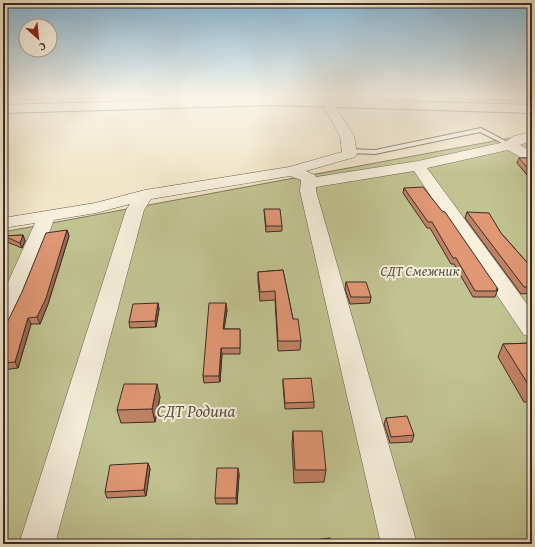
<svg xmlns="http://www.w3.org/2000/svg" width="535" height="547" font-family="'Gentium Book Plus',serif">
<rect width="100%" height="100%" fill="#f1e6c9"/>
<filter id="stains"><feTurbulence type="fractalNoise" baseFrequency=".005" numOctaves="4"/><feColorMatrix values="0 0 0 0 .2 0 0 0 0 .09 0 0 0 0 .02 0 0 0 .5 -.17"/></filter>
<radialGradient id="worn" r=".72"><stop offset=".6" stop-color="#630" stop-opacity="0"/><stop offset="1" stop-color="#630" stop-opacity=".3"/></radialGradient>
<g fill="#c1c391" stroke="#7e785c">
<path d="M3,97H532V102L417,97H203L3,100Z"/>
<path d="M532,134V544H3V232Z"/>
</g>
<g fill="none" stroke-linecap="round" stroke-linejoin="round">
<g stroke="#685b50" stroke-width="2">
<path id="service" d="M481,128L513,145L508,146L480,132L375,154L349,153L346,151L349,149L375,150Z"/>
</g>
<g stroke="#685b50" stroke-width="1">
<path id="minor" d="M328,99L332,101L354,136L357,154L355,157L306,171L315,175L316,177L418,161L505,142L514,136L532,132V140L520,145L532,152V162L527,161L508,150L427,168L532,311V337L524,335L414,171L316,187V191L417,544H381L300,191L301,180L290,176L151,199L144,210L55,544H19L126,210L130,204L96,213L54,220L23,298L11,321L3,323V293L35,223L3,228V218L95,203L145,190L289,167L342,152L340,136L322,103L324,101Z"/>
</g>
<g stroke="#685b50" stroke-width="2">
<path id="tertiary" d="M269,97L532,105V113L269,105L3,113V105Z"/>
</g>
<use href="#service" fill="#f6efdc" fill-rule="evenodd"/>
<use href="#minor" fill="#f6efdc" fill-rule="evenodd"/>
<use href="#tertiary" fill="#f6efdc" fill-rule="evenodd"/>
</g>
<g fill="#c08264" stroke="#3b2d28">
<path d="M519,158H532V181L517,163Z"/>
<path d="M404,188L498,289L495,297H473L454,264H451L430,228H427L403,193Z"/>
<path d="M264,209L282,226V231L266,232Z"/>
<path d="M467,212L501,233L532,268V293L521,294L465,218Z"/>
<path d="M67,230L69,236L48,304L40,324H31L18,368L3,370V331Z"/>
<path d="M23,235L25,241L22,248L7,242L4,236Z"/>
<path d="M283,270L293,319L301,341L300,350L278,351L275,300L260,301L258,281V272Z"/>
<path d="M346,282L371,297L370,303L350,304L345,289Z"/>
<path d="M158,303L159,309L156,327L130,328L129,322Z"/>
<path d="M227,310L224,329H240V354H222L220,382L204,383L203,376Z"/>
<path d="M532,343V402H524L498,357L503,344Z"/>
<path d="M283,379L314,402V408L285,409L283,385Z"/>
<path d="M160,397L155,422L121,423L117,410Z"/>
<path d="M386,418L414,435L412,442L390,443L384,424Z"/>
<path d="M293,431L326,470L324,482L294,483L292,444Z"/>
<path d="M148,463L150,469L146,496L107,498L105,492Z"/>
<path d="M238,468L239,475L237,504H216L215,498Z"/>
</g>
<g fill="#9c6a51" stroke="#3b2d28">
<path d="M67,230L69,236L48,304L40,324L37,317Z"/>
<path d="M23,235L25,241L22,248L20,243Z"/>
<path d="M158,303L159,309L156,327L155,321Z"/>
<path d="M226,303L227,310L223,335V329Z"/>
<path d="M28,318L31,324L18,368L15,362Z"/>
<path d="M221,348L222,354L220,382L219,376Z"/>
<path d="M157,384L160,397L155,422L152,409Z"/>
<path d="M148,463L150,469L146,496L144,490Z"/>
<path d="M238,468L239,475L237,504L236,498Z"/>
</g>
<g fill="#df9774" stroke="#3b2d28">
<path d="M519,158H532V173Z"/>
<path d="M423,187L442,211L445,212L498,289H496L497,291H475L456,258H453L432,222H428L404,188Z"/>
<path d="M264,209H280L282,226H266Z"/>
<path d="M467,212L489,213L501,233L532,268V287H524Z"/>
<path d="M67,230L46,298L37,317L28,318L15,362L3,363V331L22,292L46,233Z"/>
<path d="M23,235L20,243L4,236Z"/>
<path d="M283,270L293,319H298L301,341H278L275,291L260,292L258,272Z"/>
<path d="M346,282H366L371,297H351Z"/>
<path d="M158,303L155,321L129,322L133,304Z"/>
<path d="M209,303H226L223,329H240V348H221L219,376H203Z"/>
<path d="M532,343V389H531L503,344Z"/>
<path d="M311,378L314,402L285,403L283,379Z"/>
<path d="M124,384H157L152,409L117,410Z"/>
<path d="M407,416L414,435L391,437L386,418Z"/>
<path d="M293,431H322L326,470H295Z"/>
<path d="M148,463L144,490L105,492L110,465Z"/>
<path d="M217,468H238L236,498H215Z"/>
<path d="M330,538L331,544H296V542Z"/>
</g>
<linearGradient id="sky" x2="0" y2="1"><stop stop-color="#89b8d6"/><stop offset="0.56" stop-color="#f9f4e7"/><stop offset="1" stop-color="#f9f4e7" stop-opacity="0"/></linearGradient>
<rect width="535" height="173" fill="url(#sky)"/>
<g text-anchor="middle" stroke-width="4" stroke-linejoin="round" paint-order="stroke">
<g font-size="14" font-style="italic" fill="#5c5242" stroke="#f6efdc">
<text x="420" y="276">СДТ Смежник</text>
</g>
<g font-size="17" font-style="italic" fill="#5c5242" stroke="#f6efdc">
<text x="196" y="417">СДТ Родина</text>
</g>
</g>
<rect width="535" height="547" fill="none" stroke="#f1e6c9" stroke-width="16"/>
<rect x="4" y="4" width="527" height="539" fill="none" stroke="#3b2d28" stroke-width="2"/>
<rect x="8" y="8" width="519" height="531" fill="none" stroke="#3b2d28"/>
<g transform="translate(38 38) rotate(153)"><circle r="19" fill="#f6efdc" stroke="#aba194"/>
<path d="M0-3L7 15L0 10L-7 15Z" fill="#8f2418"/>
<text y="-6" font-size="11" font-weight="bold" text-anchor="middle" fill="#3b2d28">С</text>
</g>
<rect width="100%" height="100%" filter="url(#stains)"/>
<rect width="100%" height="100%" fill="url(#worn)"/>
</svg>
